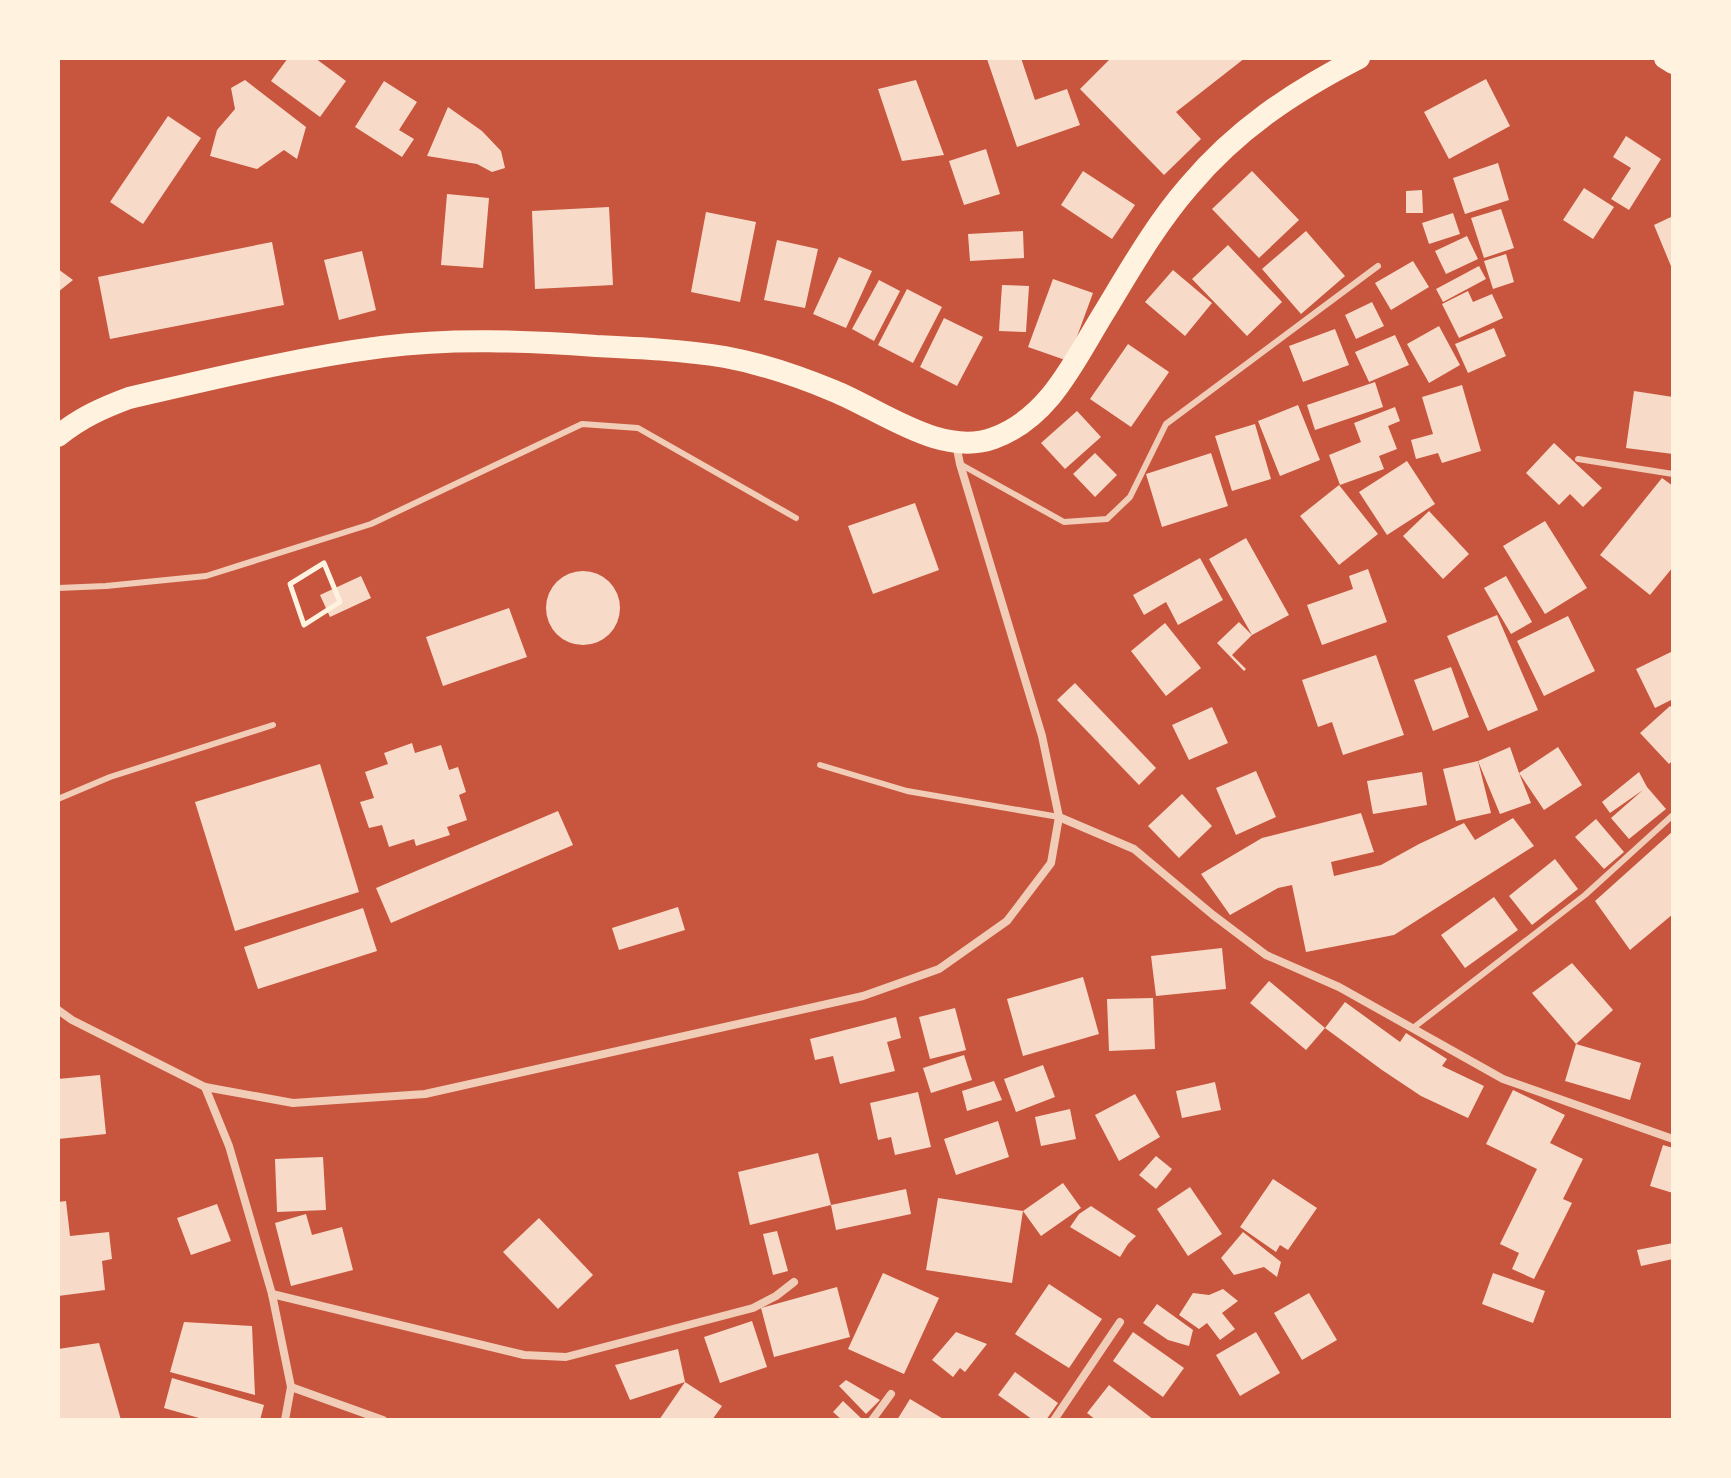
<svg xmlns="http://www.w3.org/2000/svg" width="1731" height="1478" font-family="'Roboto Condensed',sans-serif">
<rect width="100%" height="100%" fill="#c8553d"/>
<g fill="#f7dbc8">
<path d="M288,58H315L346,81L320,117L271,81Z"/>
<path d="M990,58H1021L1035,100L1067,89L1080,125L1017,147L987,59Z"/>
<path d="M1111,58H1245L1176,112L1201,139L1164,175L1080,89Z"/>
<path d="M1486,79L1510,126L1449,159L1424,112Z"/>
<path d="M245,80L306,127L297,159L284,150L257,169L210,156L217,130L235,109L231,88Z"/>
<path d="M916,80L944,155L902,161L878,89Z"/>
<path d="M384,81L417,102L399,130L414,139L402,157L355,127Z"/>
<path d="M448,107L482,131L501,151L505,168L492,172L477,164L427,156Z"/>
<path d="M168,116L201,138L143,224L110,202Z"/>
<path d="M1626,136L1661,159L1629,210L1611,199L1631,168L1613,157Z"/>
<path d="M986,149L1000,194L964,205L949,161Z"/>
<path d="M1498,163L1509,200L1465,214L1453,178Z"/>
<path d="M1083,171L1135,205L1112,239L1061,205Z"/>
<path d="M1252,171L1299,220L1259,258L1212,209Z"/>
<path d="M1584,188L1614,207L1593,239L1563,220Z"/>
<path d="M1422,190L1423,213H1406V191Z"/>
<path d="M447,194L489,198L483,268L441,265Z"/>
<path d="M609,207L613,285L535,289L532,211Z"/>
<path d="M1501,209L1514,248L1484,258L1471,218Z"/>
<path d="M706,212L756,222L740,302L691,292Z"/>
<path d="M1453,213L1460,234L1429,244L1422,223Z"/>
<path d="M1673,216V271L1654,225Z"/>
<path d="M1023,231L1024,258L970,261L968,234Z"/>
<path d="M1306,231L1345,276L1301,314L1262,269Z"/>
<path d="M1467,236L1478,259L1446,274L1435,251Z"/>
<path d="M777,240L818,249L805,308L764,300Z"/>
<path d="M272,242L284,305L110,339L98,277Z"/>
<path d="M1228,245L1282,302L1247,336L1192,279Z"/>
<path d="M362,251L376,310L339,320L324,260Z"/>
<path d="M1506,254L1514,282L1493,289L1484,261Z"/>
<path d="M839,257L872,271L846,328L813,314Z"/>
<path d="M1413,261L1429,287L1391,310L1375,283Z"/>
<path d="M1479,266L1486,279L1443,302L1436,289Z"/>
<path d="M58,269L73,280L58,292Z"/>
<path d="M1173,270L1212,303L1185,336L1145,302Z"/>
<path d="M1053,279L1093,293L1068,361L1028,347Z"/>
<path d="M879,280L900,291L874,341L852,329Z"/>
<path d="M1002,285L1029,286L1026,332L999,331Z"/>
<path d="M907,289L942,307L913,363L878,345Z"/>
<path d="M1468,291L1473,302L1492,294L1503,318L1459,338L1442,304Z"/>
<path d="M1372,302L1384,326L1356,339L1345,315Z"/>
<path d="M944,318L983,337L957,386L920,367Z"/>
<path d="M1439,326L1460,365L1429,383L1407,344Z"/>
<path d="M1494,328L1506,356L1468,373L1455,344Z"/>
<path d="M1335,329L1349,365L1303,382L1289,346Z"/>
<path d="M1395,335L1409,365L1369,382L1355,352Z"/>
<path d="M1128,344L1169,372L1131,427L1090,399Z"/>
<path d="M1375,382L1383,407L1315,430L1307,405Z"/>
<path d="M1462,385L1481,451L1442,463L1438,453L1416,459L1411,440L1433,434L1422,397Z"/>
<path d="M1634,391L1673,397V454L1626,448Z"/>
<path d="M1298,405L1320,460L1280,476L1258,421Z"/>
<path d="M1395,407L1400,421L1388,426L1397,449L1379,456L1384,469L1340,485L1329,455L1361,442L1354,423Z"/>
<path d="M1077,411L1101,437L1065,469L1041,443Z"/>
<path d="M1255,424L1271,479L1232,491L1215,436Z"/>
<path d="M1554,443L1602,488L1583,507L1570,494L1559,505L1526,473Z"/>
<path d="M1095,453L1117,475L1095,497L1073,474Z"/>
<path d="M1211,453L1228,506L1162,527L1146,474Z"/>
<path d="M1407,461L1435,504L1387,535L1359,492Z"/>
<path d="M1662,478L1673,486V567L1650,595L1600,555Z"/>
<path d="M1339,485L1378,534L1339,565L1300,516Z"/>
<path d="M915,503L939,570L873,594L848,526Z"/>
<path d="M1429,511L1469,554L1443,579L1403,536Z"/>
<path d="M1545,521L1587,588L1545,614L1503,546Z"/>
<path d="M1246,538L1289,615L1252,635L1232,655L1246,669L1244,671L1217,643L1239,622L1252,635L1209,559Z"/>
<path d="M1200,558L1223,600L1178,625L1166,602L1144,615L1133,595Z"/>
<path d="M1368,569L1387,622L1322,645L1307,605L1353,589L1349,576Z"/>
<circle cx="583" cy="608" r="37"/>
<path d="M361,576L371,598L330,617L320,595Z"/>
<path d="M1506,576L1532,622L1511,634L1484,588Z"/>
<path d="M509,608L527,657L443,686L426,637Z"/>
<path d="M1497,615L1538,710L1488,731L1447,636Z"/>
<path d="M1568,616L1595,671L1544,696L1517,641Z"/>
<path d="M1165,623L1201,668L1166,696L1131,651Z"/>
<path d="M1673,651V699L1655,708L1636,669Z"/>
<path d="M1376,655L1404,735L1343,755L1332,722L1318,727L1302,680Z"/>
<path d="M1451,667L1469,717L1433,731L1414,680Z"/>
<path d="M1075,683L1156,768L1139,785L1057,700Z"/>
<path d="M1670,706L1673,709V760L1669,764L1640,733Z"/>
<path d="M1212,707L1228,743L1189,760L1172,725Z"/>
<path d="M412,743L415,753L441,745L449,770L458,767L466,792L459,795L467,820L447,827L450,835L416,846L414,839L389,847L382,825L369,828L360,802L374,798L365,772L388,764L384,753Z"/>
<path d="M1510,747L1519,773L1558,747L1582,785L1544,810L1519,773L1531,803L1500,814L1478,761Z"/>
<path d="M1478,761L1491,813L1456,821L1443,769Z"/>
<path d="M320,764L359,892L235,931L195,802Z"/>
<path d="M1256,771L1276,817L1236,835L1216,788Z"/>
<path d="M1422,772L1427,805L1373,814L1367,781Z"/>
<path d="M1639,772L1647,787L1666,809L1629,839L1611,818L1643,790L1610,813L1602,802Z"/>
<path d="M1182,794L1212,826L1179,858L1148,826Z"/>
<path d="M558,811L573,845L391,923L376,888Z"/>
<path d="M1361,813L1374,852L1331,862L1334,876L1381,865L1419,844L1464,823L1475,840L1513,818L1534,846L1394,935L1306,952L1292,885L1278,888L1230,915L1201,874L1262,838Z"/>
<path d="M1596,819L1624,852L1604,869L1575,837Z"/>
<path d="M1673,831V914L1630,950L1595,901Z"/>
<path d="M1555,859L1578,889L1532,925L1509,896Z"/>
<path d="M1494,897L1518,930L1465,968L1441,935Z"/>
<path d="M678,907L685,930L619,950L612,928Z"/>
<path d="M363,908L377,951L258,989L244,947Z"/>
<path d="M1222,948L1226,989L1156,996L1151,956Z"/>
<path d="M1572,963L1613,1010L1576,1044L1532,993Z"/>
<path d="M1083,977L1099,1034L1023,1056L1007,999Z"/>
<path d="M1269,981L1325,1028L1306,1050L1250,1003Z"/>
<path d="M1153,998L1155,1049L1109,1051L1107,999Z"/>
<path d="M1345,1002L1400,1042L1406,1033L1447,1059L1442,1066L1484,1086L1468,1118L1421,1096L1382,1070L1325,1028Z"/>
<path d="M955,1008L966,1050L930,1059L919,1017Z"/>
<path d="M896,1017L901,1038L887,1042L895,1071L840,1084L833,1056L815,1060L810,1039Z"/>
<path d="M1576,1044L1641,1063L1630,1100L1565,1081Z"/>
<path d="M964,1055L972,1080L931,1093L923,1068Z"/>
<path d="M1043,1065L1055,1097L1016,1112L1004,1079Z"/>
<path d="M100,1075L106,1134L58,1139V1079Z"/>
<path d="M994,1081L1002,1100L967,1111L962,1091Z"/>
<path d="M1215,1082L1221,1110L1182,1118L1176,1091Z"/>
<path d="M1513,1090L1565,1115L1550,1143L1583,1159L1563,1199L1572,1203L1534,1279L1512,1269L1519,1253L1500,1244L1537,1169L1486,1144Z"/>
<path d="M918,1092L931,1147L895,1155L891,1137L878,1140L870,1103Z"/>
<path d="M1135,1094L1160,1137L1119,1161L1095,1115Z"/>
<path d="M1070,1109L1076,1139L1041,1146L1035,1117Z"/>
<path d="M998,1121L1009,1157L956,1175L944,1139Z"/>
<path d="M1663,1145L1673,1148V1193L1650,1186Z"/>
<path d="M818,1153L831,1205L906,1189L911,1214L836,1230L831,1205L750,1225L738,1172Z"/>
<path d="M1156,1156L1172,1169L1156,1189L1139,1175Z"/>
<path d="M323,1157L326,1210L277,1212L275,1159Z"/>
<path d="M1273,1179L1317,1208L1288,1250L1280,1245L1276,1252L1240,1227Z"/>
<path d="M1063,1183L1081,1208L1041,1236L1023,1211L1012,1283L926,1270L938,1198L1023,1211Z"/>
<path d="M1190,1187L1222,1234L1188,1256L1157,1209Z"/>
<path d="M66,1201L70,1236L109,1232L112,1259L102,1261L105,1290L58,1296V1202Z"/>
<path d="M217,1204L231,1241L191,1255L177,1218Z"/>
<path d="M1091,1206L1136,1236L1128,1244L1120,1257L1070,1227L1079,1214Z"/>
<path d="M306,1214L312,1235L342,1227L353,1270L291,1286L275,1223Z"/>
<path d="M539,1218L593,1275L558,1309L503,1252Z"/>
<path d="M777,1231L788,1271L773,1275L763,1234Z"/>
<path d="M1243,1232L1281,1262L1277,1277L1264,1267L1234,1275L1221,1258Z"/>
<path d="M1673,1243V1259L1641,1266L1637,1250Z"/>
<path d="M883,1273L939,1298L904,1374L848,1349Z"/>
<path d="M1493,1273L1545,1291L1533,1323L1482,1304Z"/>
<path d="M1049,1284L1102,1319L1069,1368L1015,1334Z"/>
<path d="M837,1287L850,1337L774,1357L761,1308Z"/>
<path d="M1223,1289L1238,1301L1222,1313L1235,1329L1220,1340L1207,1323L1199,1329L1179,1315L1193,1293L1209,1295Z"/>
<path d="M1309,1293L1337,1340L1302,1360L1274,1313Z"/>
<path d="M1157,1304L1193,1330L1189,1346L1168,1340L1143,1323Z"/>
<path d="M752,1321L767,1367L720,1383L704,1337Z"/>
<path d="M184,1322L252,1326L255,1395L170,1372Z"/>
<path d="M956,1332L987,1344L965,1372L960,1368L953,1377L932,1360Z"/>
<path d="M1133,1332L1184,1368L1163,1397L1113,1361Z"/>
<path d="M1256,1332L1280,1373L1240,1396L1216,1355Z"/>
<path d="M99,1343L121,1420H58V1349Z"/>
<path d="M678,1349L685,1382L630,1400L615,1365Z"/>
<path d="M1015,1372L1058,1403L1046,1420H1033L998,1395Z"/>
<path d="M172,1378L264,1405L260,1420H206L164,1408Z"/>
<path d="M846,1380L880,1400L866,1414L839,1386Z"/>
<path d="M685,1382L722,1406L712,1420H659Z"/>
<path d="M1109,1385L1154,1420H1096L1087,1413Z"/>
<path d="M910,1399L945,1420H897Z"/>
<path d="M843,1401L863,1420H842L833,1412Z"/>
</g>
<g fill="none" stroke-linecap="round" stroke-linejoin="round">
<path stroke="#fff3e0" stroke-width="5" d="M324,563L340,602L304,625L290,584Z"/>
<g stroke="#f1ccb7" stroke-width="6">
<path d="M1578,459L1673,474"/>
<path d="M960,464L1064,522L1107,519L1130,497L1166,424L1378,266"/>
<path d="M58,588L106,586L206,576L371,524L582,424L638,428L796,518"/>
<path d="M820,765L907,791L1059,817"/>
<path d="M58,799L110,777L273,725"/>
<path d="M1413,1028L1585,895L1673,815"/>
</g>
<g stroke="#f1ccb7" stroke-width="8">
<path d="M1059,817L1134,849L1213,915L1266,955L1339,987L1503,1079L1673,1139"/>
<path d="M58,1010L72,1020L205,1087L293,1103L425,1094L863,996L939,969L1007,921L1051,863L1059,817L1042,736L960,464L956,444"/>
<path d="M205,1087L229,1146L272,1294L291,1387L285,1420"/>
<path d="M272,1294L524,1355L566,1357L753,1308L776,1296L794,1282"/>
<path d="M291,1387L383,1420"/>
<path d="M872,1420L891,1394"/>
<path d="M1054,1420L1120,1322"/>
</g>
<g stroke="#fff3e0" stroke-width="22">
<path d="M1665,58L1673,63"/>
<path d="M58,436C80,418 102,408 129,398C212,379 297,358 382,347C452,338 525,341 596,346C639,348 682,350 725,357C763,364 798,376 834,391C881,410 942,458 994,438C1051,417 1075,359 1105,311C1131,268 1156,224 1189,186C1237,129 1293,92 1359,58"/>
</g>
</g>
<rect width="1731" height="1478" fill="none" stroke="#fff3e0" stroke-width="120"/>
</svg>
